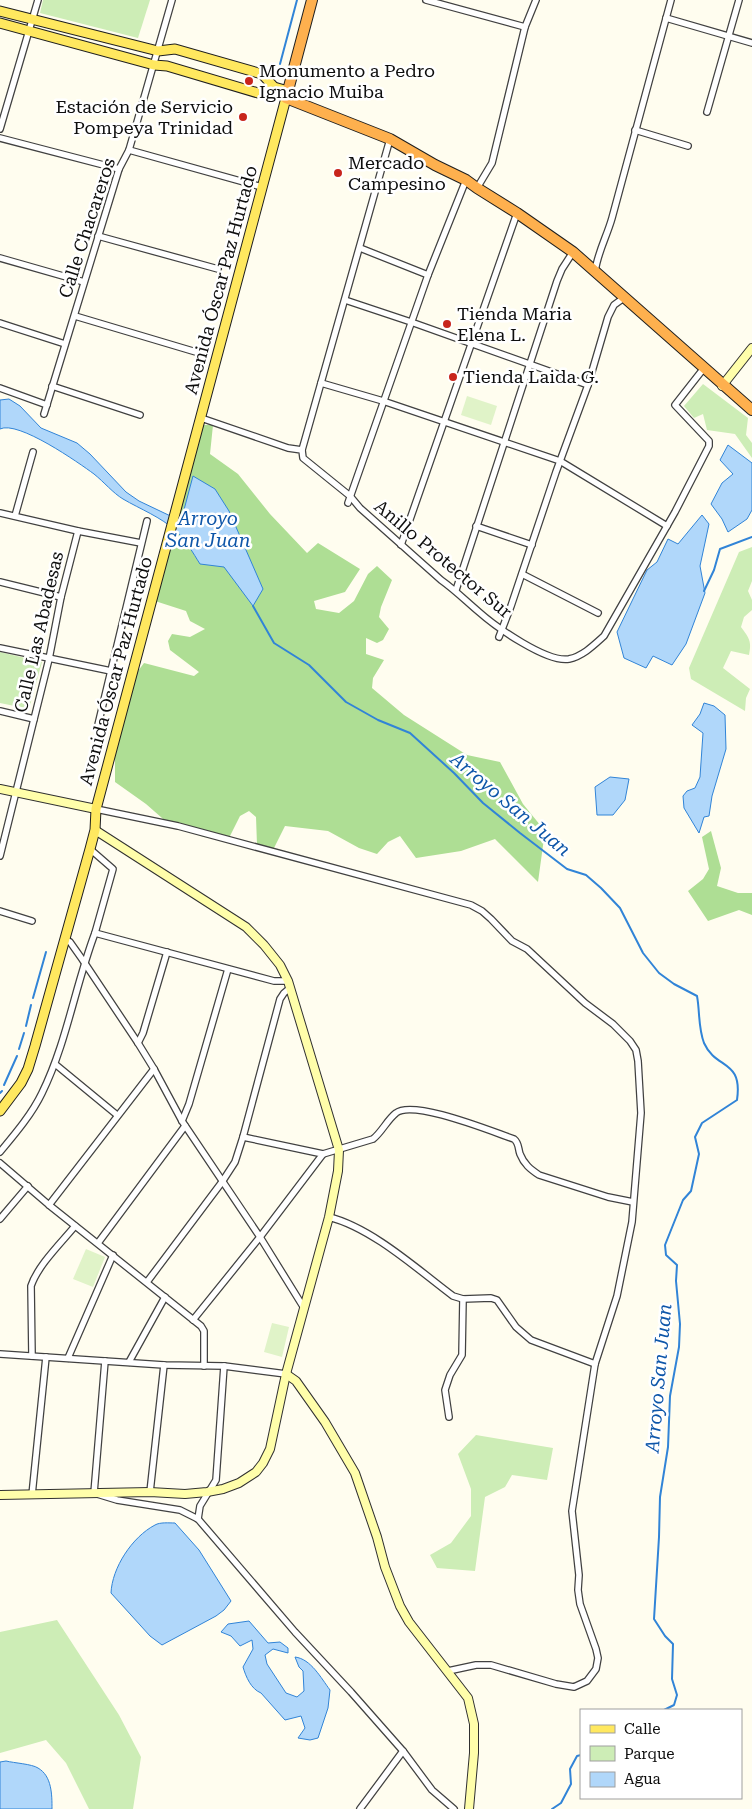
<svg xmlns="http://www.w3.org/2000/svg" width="752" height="1809" font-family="'Roboto Serif',serif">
<rect width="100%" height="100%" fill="#fffdef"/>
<g fill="#cdedb6">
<path d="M43,0H150L138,38L40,13Z"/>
<path d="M703,384L748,418L746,435L752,443V458L735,434L707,430L703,414L694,418L684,406Z"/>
<path d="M752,547V581L748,591L752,600V610L744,617L741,627C749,638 752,641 749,655L731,651L723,668L750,689L746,698L745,711L691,679L689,668L739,552Z"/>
<path d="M0,652L42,662L29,709L0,703Z"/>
<path d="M476,1435L553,1448L547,1480L512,1475L505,1487L485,1497L475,1571L437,1568L430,1555L451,1543L471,1516V1489L458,1454Z"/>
<path d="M57,1620L119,1715L141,1757L133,1809H89L66,1763L46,1740L0,1753V1632Z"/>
</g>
<g fill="#aede94">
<path d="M201,425H213L210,454L238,474L270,514L307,553L318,543L360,569L345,592L314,601L316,609L339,613L354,601L368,574L377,566L392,580L381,607L379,617L389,629L383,640L377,643L366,638V654L384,660L373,678L372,688L404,715L467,755L500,762L523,804L545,831L538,882L495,839L461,851L416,858L400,836L388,842L377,854L359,848L328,831L285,826L273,850L257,845L256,817L249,811L240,816L228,840L204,837L170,825L146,804L115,782V751L128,695L138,671L144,663L194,676L199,672L170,650L168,641L172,634L190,637L205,629L190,621L186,611L155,601L161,584Z"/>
<path d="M711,831L721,868L717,886L738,893H752V915L739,910L708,921L688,891L703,879L709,869L702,837Z"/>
</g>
<g fill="#e0f3c8">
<path d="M467,396L497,406L491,425L461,415Z"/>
<path d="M86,1249L105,1257L93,1287L73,1279Z"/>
<path d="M272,1323L289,1327L282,1357L264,1352Z"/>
</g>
<g fill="#b0d7fa" stroke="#3184d7">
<path d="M9,399L20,406L41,428L77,443L90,454L126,492L139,501L181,521L193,476L215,489L229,511L263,589L253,606L224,567L200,564C193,553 186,540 176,531C161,517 140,509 123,499C113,493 104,482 94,474C79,463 18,420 0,429V400Z"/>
<path d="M728,445L752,463V510L747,519L728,532L722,519L711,504L722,483L733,474L720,460Z"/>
<path d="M702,515L709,524L700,566L705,593L686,644L672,665L653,656L646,668L624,658L617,632L647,570L657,562L668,539L678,544Z"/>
<path d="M704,703L714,706L725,715L726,749L712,796L709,816L704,817L699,833L684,808L683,796L687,791L695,788L700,777L703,733L692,725L700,714Z"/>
<path d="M610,777L629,779L625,800L613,815H597L595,787Z"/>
<path d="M175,1523L199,1550L231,1601L224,1610L216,1616L162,1645L150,1636L111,1593C112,1568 132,1537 155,1525C160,1522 169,1523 175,1523Z"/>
<path d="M249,1621L268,1643L280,1642L288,1648V1653L273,1649L265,1655L267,1664L286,1693L297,1697L304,1691L303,1671L299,1667L295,1657C311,1659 321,1678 330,1690L328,1708L318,1738L310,1740L298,1738L305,1728L301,1716L285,1720L261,1693C251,1689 246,1677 243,1667L253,1649L252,1640L240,1646L231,1636L221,1632L228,1624Z"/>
<path d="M6,1761C14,1763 32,1764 38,1768C52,1776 52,1795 52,1809H0V1762Z"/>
</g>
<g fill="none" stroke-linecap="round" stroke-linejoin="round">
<g stroke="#3184d7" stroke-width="2">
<path d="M280,64L297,0"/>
<path d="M704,591L714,570L720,549L752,537"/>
<path d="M253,606L274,643L309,665L346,702L378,720L410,733L454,773L483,803L520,833L567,869L586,875L601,888L620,908L643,953L659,973L674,984L697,996C700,1012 698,1027 704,1043C716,1070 743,1059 737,1100L702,1123L695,1137L699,1154L691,1191L683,1200L665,1245L666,1255L677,1265L676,1281L680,1324L679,1347L670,1396L668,1447L660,1497L659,1537L654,1619L665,1636L673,1644L672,1679L677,1695L674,1705L664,1710"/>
<path d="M33,998L46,952"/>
<path d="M26,1026L31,1005"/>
<path d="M19,1049L24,1033"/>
<path d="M4,1085L17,1056"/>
<path d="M0,1093L2,1091"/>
<path d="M552,1809L561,1803L571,1784L570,1769L577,1756L581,1755"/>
</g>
<g stroke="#414141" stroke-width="8">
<g id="street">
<path d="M426,0L525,27"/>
<path d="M666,18L752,43"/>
<path d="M707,112L739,0"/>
<path d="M0,129L38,0"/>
<path d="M635,130L688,146"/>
<path d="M0,138L119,169"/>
<path d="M129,150L262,187"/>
<path d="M477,188L492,163L525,27L536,0"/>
<path d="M98,236L218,269"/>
<path d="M360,248L428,275"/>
<path d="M0,258L84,282"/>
<path d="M595,272C597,254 607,236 612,218L671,0"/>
<path d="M345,300L411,322L588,385"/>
<path d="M75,316L196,352"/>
<path d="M0,323L65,344"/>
<path d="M321,383L383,401L560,461L667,526"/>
<path d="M52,386L140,415"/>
<path d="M0,388L47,405"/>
<path d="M44,414L119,169L129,150L172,0"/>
<path d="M201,418L288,448L302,450L303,458L350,496L360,508L441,580C455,590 466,601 479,612C496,627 547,663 569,659C583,656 594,645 604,636L675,512L709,446V441L675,405L704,368"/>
<path d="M302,450L390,139"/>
<path d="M348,503L428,275L466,180"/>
<path d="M0,513L78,531L141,543"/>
<path d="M15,516L33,452"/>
<path d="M476,526L532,545"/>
<path d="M401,545L517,213"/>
<path d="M522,574L598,613"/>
<path d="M0,582L61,597"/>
<path d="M456,590L557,281L562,269L573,252"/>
<path d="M499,637L511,606L556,472L588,385L608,317L614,305L625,297"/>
<path d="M0,648L111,671"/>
<path d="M0,711L34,719"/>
<path d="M97,729L147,521"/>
<path d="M96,809L178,826L471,905L482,911L491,919L512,941L527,949L585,1003L613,1024L630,1041L636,1050L638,1061L641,1113L632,1222L617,1296L595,1364L572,1511L579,1575L578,1590L580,1604L596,1649L598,1658L596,1669L587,1681L574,1687L556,1684L491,1665H476L448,1671"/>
<path d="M90,849L113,869L95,933"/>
<path d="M0,856L49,659L61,597L78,531"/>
<path d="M0,911L32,921"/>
<path d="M65,939L70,942L82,959L138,1043L154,1069L182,1121L260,1237L304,1308"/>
<path d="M138,1043L143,1033L167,952"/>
<path d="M55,1064L117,1115"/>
<path d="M182,1121L189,1104L228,969"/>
<path d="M0,1152C15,1134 32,1114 42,1093C67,1042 75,986 95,933L274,981H288"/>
<path d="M323,1154L373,1139C382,1132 387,1120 396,1113C413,1099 493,1132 514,1139C519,1143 518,1148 520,1154C524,1164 530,1169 539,1175L608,1197L633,1202"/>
<path d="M0,1163L49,1205L201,1326L204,1331V1366"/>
<path d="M49,1205L154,1069"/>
<path d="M329,1217C372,1228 417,1269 453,1296L463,1299L491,1298L497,1300L516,1327L531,1340L595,1364"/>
<path d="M0,1219L28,1186"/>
<path d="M98,1243L185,1126"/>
<path d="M147,1282L222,1182L235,1162L243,1137L280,999L284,993L290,988"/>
<path d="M193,1320L260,1237L323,1154L243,1137"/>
<path d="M0,1354L164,1365L224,1366L286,1374"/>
<path d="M32,1356L31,1286C38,1265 62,1242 75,1226"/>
<path d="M68,1358L113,1255"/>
<path d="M105,1361L94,1493L117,1500L180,1510L198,1519L295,1632L351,1692L403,1751L432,1790L454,1809"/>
<path d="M129,1362L165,1297"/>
<path d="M449,1417L445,1390L450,1375L462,1355L463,1299"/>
<path d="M150,1492L164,1365"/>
<path d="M32,1495L46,1357"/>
<path d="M198,1519L200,1506L216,1480L224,1366"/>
<path d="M360,1809L403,1751"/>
</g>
</g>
<g stroke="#303030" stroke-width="10">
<g id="secondary">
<path d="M722,386L752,348"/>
<path d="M0,789L96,809"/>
<path d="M286,1374L296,1381L325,1422L355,1473L377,1537L385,1567L400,1606L409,1622L468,1698L474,1724V1753L469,1809"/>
<path d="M0,1495L150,1492L185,1494L207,1492L223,1489L239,1483L256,1472L263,1463L270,1449L286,1374L329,1217L338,1171L339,1150L288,981L280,965L264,945L246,927L95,830"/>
</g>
</g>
<g stroke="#1f1f1f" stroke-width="11">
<g id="primary">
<path d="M0,11L158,51L175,49L262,74L274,87L288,91"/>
<path d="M0,23L154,65L167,66L258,93L274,87"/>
<path d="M0,1111L21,1083L28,1069L35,1046L90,849L95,830L96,809L286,98"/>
</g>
</g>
<g stroke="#1f1f1f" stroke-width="12">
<path id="highway" d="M312,0L286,98L390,139L435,165L466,180L477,188L517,213L573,252L752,410"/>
</g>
<use href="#street" stroke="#fff" stroke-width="5.5"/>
<use href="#secondary" stroke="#fffeaa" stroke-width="8"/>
<use href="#primary" stroke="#ffe85f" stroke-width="9"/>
<use href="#highway" stroke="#feb04e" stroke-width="10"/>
</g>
<g fill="#c8251c" stroke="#fff" stroke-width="2">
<circle cx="249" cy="81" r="5"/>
<circle cx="243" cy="117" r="5"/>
<circle cx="338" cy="173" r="5"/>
<circle cx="447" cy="324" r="5"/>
<circle cx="453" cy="377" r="5"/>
</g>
<g text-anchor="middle" stroke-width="5" stroke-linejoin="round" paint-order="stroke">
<g font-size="18" fill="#0e0e0e" stroke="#fff" text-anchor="start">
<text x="259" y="77">Monumento a Pedro<tspan x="259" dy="21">Ignacio Muiba</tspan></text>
<text x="233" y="113" text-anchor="end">Estación de Servicio<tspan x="233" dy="21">Pompeya Trinidad</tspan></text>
<text x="348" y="169">Mercado<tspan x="348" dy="21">Campesino</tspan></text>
<text x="457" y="320">Tienda Maria<tspan x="457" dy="21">Elena L.</tspan></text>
<text x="463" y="383">Tienda Laida G.</text>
</g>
<g font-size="18" fill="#0e0e0e" stroke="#fff">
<text transform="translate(87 228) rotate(-72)" y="6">Calle Chacareros</text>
<text transform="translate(221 280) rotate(-75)" y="6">Avenida Óscar Paz Hurtado</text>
<text transform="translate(443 559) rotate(40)" y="6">Anillo Protector Sur</text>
<text transform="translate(39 632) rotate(-77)" y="6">Calle Las Abadesas</text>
<text transform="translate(116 671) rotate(-75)" y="6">Avenida Óscar Paz Hurtado</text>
</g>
<g font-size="19" font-style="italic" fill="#0e56a9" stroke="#fff">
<text x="208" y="525">Arroyo<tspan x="208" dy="22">San Juan</tspan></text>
<text transform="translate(511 804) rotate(40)" y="7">Arroyo San Juan</text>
<text transform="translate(658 1378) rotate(-85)" y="7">Arroyo San Juan</text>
</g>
</g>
<rect x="580" y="1709" width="162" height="90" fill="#ffffff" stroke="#9f9f9f"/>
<rect x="590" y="1725" width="25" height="8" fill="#ffe85f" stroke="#9f9f9f"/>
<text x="624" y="1734" font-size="15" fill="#0e0e0e">Calle</text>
<rect x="590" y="1746" width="25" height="15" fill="#cdedb6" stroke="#9f9f9f"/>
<text x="624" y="1759" font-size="15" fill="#0e0e0e">Parque</text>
<rect x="590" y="1772" width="25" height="15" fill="#b0d7fa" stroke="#9f9f9f"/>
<text x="624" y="1784" font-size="15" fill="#0e0e0e">Agua</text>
</svg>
